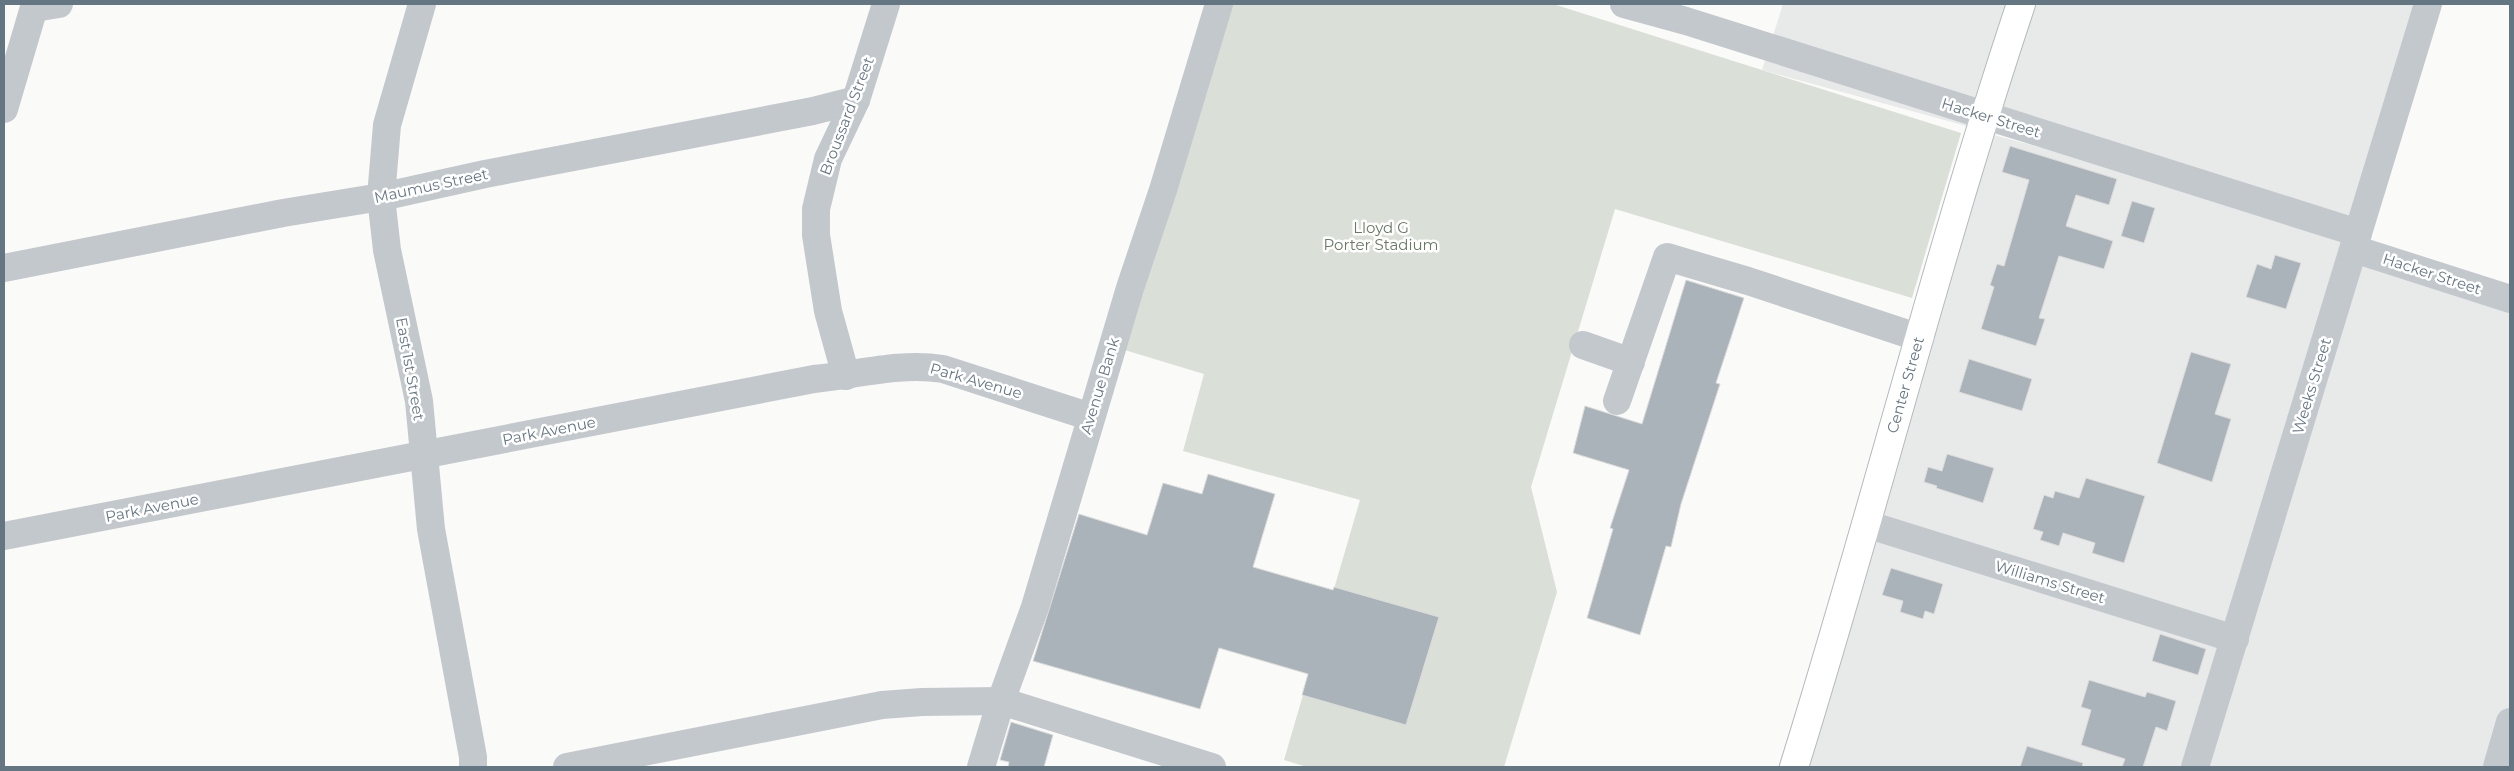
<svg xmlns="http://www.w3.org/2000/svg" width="2514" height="771" font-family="Montserrat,sans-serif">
<rect width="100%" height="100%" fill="#fafaf8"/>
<path fill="#e8e9e9" d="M1783,4H2428L2354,249L2510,299V722L2497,767H1778L1979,131L2218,195L1762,70Z"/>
<path fill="#dadfd7" d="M1229,4H1553L1961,133L1912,298L1615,209L1531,487L1557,592L1504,767H1307L1284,760L1360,500L1183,451L1204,374L1118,348Z"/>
<g fill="#aab3b9" stroke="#dcdcda">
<path d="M2010,146L2117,179L2109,205L2076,195L2066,226L2113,241L2104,269L2059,256L2039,318L2045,319L2036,346L1981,329L1994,287L1990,285L1997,264L2004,266L2029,180L2002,172Z"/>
<path d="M2132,201L2155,208L2144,243L2121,236Z"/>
<path d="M2275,255L2301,263L2286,309L2246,297L2257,264L2271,269Z"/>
<path d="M1686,280L1744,298L1716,383L1720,384L1681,504L1671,547L1666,546L1640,635L1587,618L1613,529L1610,528L1629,470L1573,453L1585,406L1642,424Z"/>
<path d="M2191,352L2231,364L2215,414L2231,419L2212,482L2157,463Z"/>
<path d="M1969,359L2032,379L2022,411L1959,392Z"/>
<path d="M1947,454L1994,468L1983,503L1936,488L1937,486L1924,482L1928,467L1942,471Z"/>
<path d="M1208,474L1275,494L1253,567L1333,590L1334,587L1439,617L1406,725L1302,695L1308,674L1219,648L1200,709L1033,661L1079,514L1147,535L1163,483L1202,494Z"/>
<path d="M2086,478L2145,496L2124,563L2092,553L2095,543L2063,533L2059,546L2040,540L2043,532L2033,529L2044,495L2053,498L2055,491L2079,498Z"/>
<path d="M1891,568L1943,584L1934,614L1925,611L1923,619L1900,612L1903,601L1882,595Z"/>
<path d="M2160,634L2206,649L2198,675L2152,661Z"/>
<path d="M2089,680L2145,697L2147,692L2176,701L2167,731L2156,727L2143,767H2122L2125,759L2081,745L2091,710L2081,707Z"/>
<path d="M1011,722L1053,735L1044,767H1008L1009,762L1000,760Z"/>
<path d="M2027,746L2083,763L2082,767H2020Z"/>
</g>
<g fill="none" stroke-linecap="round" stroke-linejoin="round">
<g stroke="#b5babe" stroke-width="30">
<g id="major">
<path id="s1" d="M1794,767C1873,514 1937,256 2021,4"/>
</g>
</g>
<g stroke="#c3c8cc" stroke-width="28">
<path d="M422,4L387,125L381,197L387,250L419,401L431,529L473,757V767"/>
<path d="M1624,4L1686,21L2358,233"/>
<path d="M34,8L59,4"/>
<path d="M4,109L35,4"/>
<path d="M2354,249L2510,299"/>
<path d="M4,268L283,213L381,197L485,174L813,111L856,100"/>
<path d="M1583,345L1631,362"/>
<path d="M846,376L828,311L816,235V209L828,159L856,100L886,4"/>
<path d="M1617,401L1667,257L1748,281L1920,338"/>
<path d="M1866,524L2235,639"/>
<path d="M4,536L814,379C857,375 899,362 943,369L1091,417"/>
<path d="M567,767L882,705L922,702L1001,701L1212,767"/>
<path d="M981,767L1001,701L1035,607L1130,288L1163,190L1219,4"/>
<path d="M2195,767L2428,4"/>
<path d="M2497,767L2510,722"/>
</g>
<use href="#major" stroke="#fff" stroke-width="28"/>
</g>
<g text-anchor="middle" stroke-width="5" stroke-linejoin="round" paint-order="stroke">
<g font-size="15" fill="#657683" stroke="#fff">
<text transform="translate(847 116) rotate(-69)" y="5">Broussard Street</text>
<text transform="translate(1991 118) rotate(17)" y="5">Hacker Street</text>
<text transform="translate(431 186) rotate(-12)" y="5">Maumus Street</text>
<text transform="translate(2432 274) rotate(18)" y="5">Hacker Street</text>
<text transform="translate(410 369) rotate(80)" y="5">East 1st Street</text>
<text transform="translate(976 381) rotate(16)" y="5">Park Avenue</text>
<text dy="5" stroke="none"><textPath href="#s1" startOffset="398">Center Street</textPath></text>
<text transform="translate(1100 386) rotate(-73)" y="5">Avenue Bank</text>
<text transform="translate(2312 386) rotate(-73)" y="5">Weeks Street</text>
<text transform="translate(549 431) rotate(-11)" y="5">Park Avenue</text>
<text transform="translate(152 508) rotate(-11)" y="5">Park Avenue</text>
<text transform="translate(2050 582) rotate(17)" y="5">Williams Street</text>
</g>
<g font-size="15" fill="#687a64" stroke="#fff">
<text x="1381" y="233">Lloyd G<tspan x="1381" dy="17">Porter Stadium</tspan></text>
</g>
</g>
<rect width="2514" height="771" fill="none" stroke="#657683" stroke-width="10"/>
</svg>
